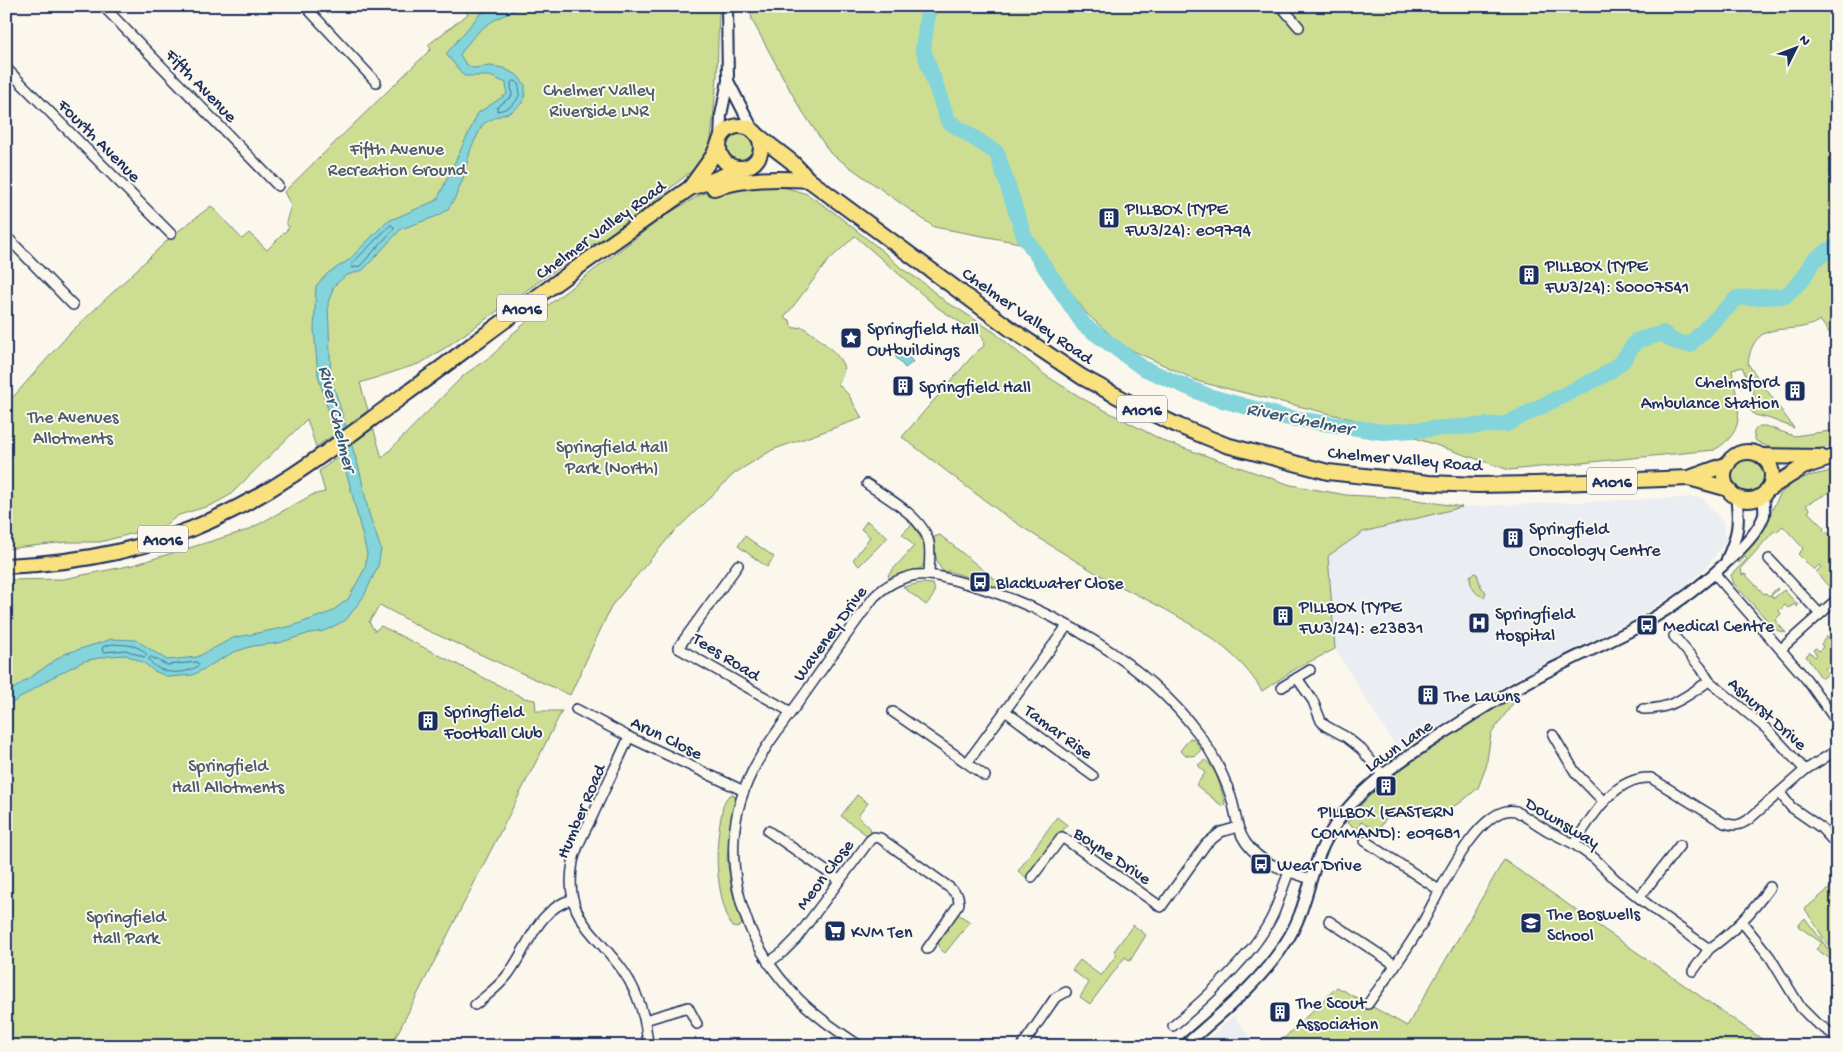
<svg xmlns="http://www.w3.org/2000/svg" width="1843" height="1052" font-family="'Gochi Hand',sans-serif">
<rect width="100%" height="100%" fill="#fbf7ec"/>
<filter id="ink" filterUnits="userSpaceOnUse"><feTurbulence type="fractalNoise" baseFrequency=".02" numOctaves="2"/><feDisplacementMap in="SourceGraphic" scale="10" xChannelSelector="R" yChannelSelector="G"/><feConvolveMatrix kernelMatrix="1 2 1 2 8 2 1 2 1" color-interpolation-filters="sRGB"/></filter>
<g filter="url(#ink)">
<g fill="#eaedf1">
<path d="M1701,497L1723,522L1726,541L1706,567L1682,589L1640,616L1507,683L1399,752L1335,649L1327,556L1363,532L1459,507Z"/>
<path d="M1233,1016L1258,1046H1203Z"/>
</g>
<g fill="#cdde92" stroke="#748678">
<path d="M467,6H719L717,78L711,140L707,154L699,165L616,232L588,247L445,348L421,363L360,383L382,458L464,375L494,354L511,335L534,316L667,214L702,194L743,186L777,185L807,194L832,211L885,253L902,269L921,281L947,303L957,308L994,332L1045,375L1085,400L1166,442L1291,485L1346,495L1404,498L1462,507L1363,532L1328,556L1335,649L1297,668L1262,691C1232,639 1166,610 1114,583C1088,569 1061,552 1036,536C989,506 946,470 902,437L975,353L984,346L983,337L938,308L855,236L828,261L784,318L790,320L791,326L794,328L803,327C814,335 838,352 843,365C845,371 841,378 838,384L848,394L862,418L772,450L735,473L671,535L612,605L570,695L422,628L380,605L369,622L375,631L381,626L524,698L535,700L536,711H562L391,1046H6V580L63,579L133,565L248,530L312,495L325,492L319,471L341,455L335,434L316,447L307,419L230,495L212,505L179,515L165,525L100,542H67L6,549V405L69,334L172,236L211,206L242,239L249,233L267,250L289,228L286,222L291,205L284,192L431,49L428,45L468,14L464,9Z"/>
<path d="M750,6H1837V343L1820,320C1792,339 1754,313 1748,364L1794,428L1768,418L1755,415L1751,411L1748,403L1756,398L1742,367L1732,370C1737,405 1750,430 1714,450L1509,470L1380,426L1200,382L1123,346L1087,314L1036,246L934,227L830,153L797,103L752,20Z"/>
<circle cx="740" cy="147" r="15"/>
<path d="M1760,426H1765L1794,436L1837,430V445C1810,450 1781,456 1756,441C1752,434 1753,430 1760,426Z"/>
<circle cx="1749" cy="476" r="17"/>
<path d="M1837,470V488L1806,505L1810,510L1808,512L1824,528L1823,530L1825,532L1826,531L1837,542V546L1835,544L1832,546L1837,551V559L1830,565L1833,568L1830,572L1837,580L1829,587L1816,572L1821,567L1819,565L1814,570L1798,554L1803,549L1802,547L1783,526L1776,532L1774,531L1741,568L1742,575L1745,574L1764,594L1766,593L1769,596L1777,588L1778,589L1771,596L1774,598L1784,590L1798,605L1797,607L1795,604L1788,608L1785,605L1779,611L1781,614L1775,620L1786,633L1776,630L1734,584L1731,575L1747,559L1745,557L1739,563L1737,561L1757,537L1781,493L1793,483L1808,476Z"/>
<path d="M867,521L888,537L859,566L853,560L870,537L861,529Z"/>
<path d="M912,524C919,533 934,558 921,568C917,571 897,576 890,579L888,575L914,546L902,534Z"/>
<path d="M940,535L998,582L1002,589L949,571L944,572C934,563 935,549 934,537Z"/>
<path d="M745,536L774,557L767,567L738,546Z"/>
<path d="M1475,573L1477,574L1481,587L1486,592L1484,597C1474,594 1470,586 1470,576Z"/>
<path d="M921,583L933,584C937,593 932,598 926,605L903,587Z"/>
<path d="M1837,635V666L1834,669L1837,674L1829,665L1825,669L1829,673L1822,679L1806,656L1810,652L1815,657L1817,655L1813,650L1816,648L1819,651L1823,647L1821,644L1827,636L1831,640Z"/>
<path d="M1514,694L1516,699L1491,734L1486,767L1478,788L1460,803L1439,813L1414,814L1386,818L1378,831L1361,822L1357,829L1347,823C1370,789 1403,767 1436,744C1462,727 1487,710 1514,694Z"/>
<path d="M1190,738L1194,739L1201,749C1196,759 1187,757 1180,751Z"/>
<path d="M1205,760C1217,767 1221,790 1225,803L1224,806H1222L1196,785L1205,773L1198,765Z"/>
<path d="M733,794L737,800L731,828L727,859L732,891L742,925L737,928L732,927C716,894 714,852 721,817C723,808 723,797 733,794Z"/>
<path d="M857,795L868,803L858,816L871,829L868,836L841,816Z"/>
<path d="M1057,817L1067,825L1027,879L1018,871Z"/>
<path d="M1504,860L1772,1046H1276L1337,987L1407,1026Z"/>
<path d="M1837,882V959L1805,909Z"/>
<path d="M958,914L970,922L945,953L940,949L938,941Z"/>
<path d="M1805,918C1816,934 1837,955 1837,975L1831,970L1836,963L1816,949L1822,943L1798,926Z"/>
<path d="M1133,925L1146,935L1130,961L1125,957L1090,1004L1080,997L1089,983L1072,970L1080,960L1101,976L1117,954L1114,951Z"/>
</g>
<g fill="#83d4db" stroke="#5992a9">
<path d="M496,6H524C493,20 479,25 460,55L466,64L473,68L491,66L503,68L517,75L525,85V95L522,103L511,112L496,117L483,124L471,148L463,179L455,198L448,209L440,215L401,229L363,270L345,276L334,286L328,303L331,378L360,472L369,514L381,549L378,566L364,596L346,620L324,631L310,633L279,643L253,646L234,652L193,675L169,677L154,671L144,663L126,655L109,656L84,661L51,678L6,707V694L64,654L112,639L136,640L167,660L197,657L233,638L292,626L331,612L348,599L365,568L367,554L349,482L318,375L314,329L316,286L328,273L349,260L386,222L437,200L478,113L507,94L506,83L490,76H464L446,54L480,14Z"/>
<path d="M902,348L913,362L905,368L894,355Z"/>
</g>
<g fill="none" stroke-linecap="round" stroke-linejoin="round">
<g stroke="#457190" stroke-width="1">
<path d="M513,81H516C526,96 513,109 497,111V107L512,96L511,83Z"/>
<path d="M391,225L394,227L393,230L360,266L353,268L352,264Z"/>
<path d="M113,644C125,645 140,644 147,655L144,657L126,650L104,652L102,651L103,647Z"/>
<path d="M151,657L167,665L197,662L199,665C186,676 157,675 149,659Z"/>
</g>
<path stroke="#83d4db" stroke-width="16" d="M929,6L923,49L948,121L997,153L1024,236L1084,325L1143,368L1208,396L1284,417L1383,432L1506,424L1604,375L1621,363L1636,341L1663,333L1673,341L1689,345L1737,298L1785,296L1802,280L1814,260L1837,245"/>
<g stroke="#1b2f5e" stroke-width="12">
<g id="minor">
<path d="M103,6L278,186"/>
<path d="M305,6L376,82"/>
<path d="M1281,6L1299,27"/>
<path d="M6,68L171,234"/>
<path d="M6,236L73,305"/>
<path d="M867,484C888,498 924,518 929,543C931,553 929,564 929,575"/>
<path d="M1769,559L1820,614"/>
<path d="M738,565L678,648L791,712"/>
<path d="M1715,574L1807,680L1837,722"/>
<path d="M1674,636L1701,668L1709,681L1769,731L1805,770"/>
<path d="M1781,649L1837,599"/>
<path d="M1297,678L1313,701L1321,721L1326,726L1346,737L1361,749L1382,774"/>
<path d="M1282,687L1310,670"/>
<path d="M576,709L629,737L744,791"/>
<path d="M1643,709C1670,710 1687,696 1709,681"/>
<path d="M1005,711L1093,776"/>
<path d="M893,712L967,763L1067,626"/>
<path d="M1553,735L1575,772L1604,802"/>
<path d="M629,737C617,764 604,790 592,817C585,831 576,846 573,862C563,917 593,930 621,968C638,991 646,1017 648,1046"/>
<path d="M967,763L985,776"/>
<path d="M1780,793L1791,807L1820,827L1836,844"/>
<path d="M768,831L839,880"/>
<path d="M1365,841L1439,890"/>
<path d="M1574,844C1592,817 1614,776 1651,778L1724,823C1734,826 1739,826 1748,820L1805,770L1837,750"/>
<path d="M1032,877L1062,837L1161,907L1206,844L1221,832L1238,827"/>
<path d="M1639,898L1680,845"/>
<path d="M1329,921L1394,964"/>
<path d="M1742,922L1770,957L1801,1008L1815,1022L1837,1037"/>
<path d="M768,963L783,952L796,939L870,840L874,837L880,838L950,888L958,896L959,904L927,949"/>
<path d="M1693,971L1709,949"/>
<path d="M1368,1004C1386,978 1406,952 1422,924C1437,898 1478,802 1516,811L1548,831L1574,844L1595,859L1615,879L1660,914L1709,949C1734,932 1753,911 1770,887"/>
<path d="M475,1005C487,995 500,986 509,973C529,946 537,909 573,899"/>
<path d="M645,1020L688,1007L697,1024"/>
<path d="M1173,1026C1205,999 1255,953 1273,915C1279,901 1283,886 1289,872"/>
<path d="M860,1046C836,1030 811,1013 792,992C737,933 715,846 752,772C765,746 784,722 801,699C825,665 849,631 874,597C885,586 899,578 916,575C933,573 952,580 968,584C1051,608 1145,662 1198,733C1212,752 1223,773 1231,797C1236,812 1236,829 1246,843C1262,865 1287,871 1311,879"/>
<path d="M1022,1046L1055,998L1066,992"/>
</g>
</g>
<g stroke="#1b2f5e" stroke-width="14">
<g id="tertiary">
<path d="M728,81L754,132"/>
<path d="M720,141L721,115L728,81L727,6"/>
<path d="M1727,559C1738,535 1740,523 1736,496"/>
<path d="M1184,1046C1220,1014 1260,983 1286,942C1304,915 1308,883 1320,853C1346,791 1404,759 1458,724C1486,706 1514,689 1544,673C1577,656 1612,641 1645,623C1676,605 1705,583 1731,558C1743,547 1759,531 1764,515C1765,509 1763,500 1763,494"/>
</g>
</g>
<g stroke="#1b2f5e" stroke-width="18">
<g id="primary">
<circle cx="740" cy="147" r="21"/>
<path d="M756,134L792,162L809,180L1012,330L1082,377L1130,403L1179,426L1226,445L1328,472L1429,483L1477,485L1535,484L1689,478L1728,464"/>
<path d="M690,188L713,156L719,143"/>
<path d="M714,188C747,178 776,178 809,180"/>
<circle cx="1748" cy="476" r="24"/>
<path d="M1761,456L1821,457"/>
<path d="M1689,478L1729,489"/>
<path d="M1767,490L1803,467L1837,456"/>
<path d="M6,566C76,563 148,550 212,520C271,493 318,459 370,420C404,395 439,370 473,344C544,291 617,239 690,188L708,182L740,169"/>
</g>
</g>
<use href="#minor" stroke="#fbf7ec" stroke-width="9"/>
<use href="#tertiary" stroke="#fbf7ec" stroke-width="10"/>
<use href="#primary" stroke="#fae180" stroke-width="14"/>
</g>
</g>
<defs>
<g id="building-square" transform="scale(1.125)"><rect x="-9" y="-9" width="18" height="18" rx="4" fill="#1b2f5e" stroke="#fbf7ec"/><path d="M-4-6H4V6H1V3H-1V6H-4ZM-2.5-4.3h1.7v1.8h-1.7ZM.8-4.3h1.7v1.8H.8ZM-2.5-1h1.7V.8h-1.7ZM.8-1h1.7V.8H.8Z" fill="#fff"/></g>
<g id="sight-square" transform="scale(1.125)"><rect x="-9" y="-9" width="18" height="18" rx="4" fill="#1b2f5e" stroke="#fbf7ec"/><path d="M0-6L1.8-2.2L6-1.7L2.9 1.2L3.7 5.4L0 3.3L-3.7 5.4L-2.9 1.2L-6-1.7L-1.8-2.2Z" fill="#fff"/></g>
<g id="bus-square" transform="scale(1.125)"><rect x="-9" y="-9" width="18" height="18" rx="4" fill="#1b2f5e" stroke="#fbf7ec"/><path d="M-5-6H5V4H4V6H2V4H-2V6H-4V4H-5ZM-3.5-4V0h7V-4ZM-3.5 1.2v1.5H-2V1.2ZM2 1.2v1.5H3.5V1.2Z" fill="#fff"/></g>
<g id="hospital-square" transform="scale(1.125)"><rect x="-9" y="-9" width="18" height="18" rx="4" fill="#1b2f5e" stroke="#fbf7ec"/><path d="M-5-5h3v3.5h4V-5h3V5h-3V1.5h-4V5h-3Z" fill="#fff"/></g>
<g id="school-square" transform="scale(1.125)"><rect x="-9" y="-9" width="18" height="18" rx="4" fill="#1b2f5e" stroke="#fbf7ec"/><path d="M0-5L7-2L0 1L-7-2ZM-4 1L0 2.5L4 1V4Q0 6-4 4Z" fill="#fff"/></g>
<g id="supermarket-square" transform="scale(1.125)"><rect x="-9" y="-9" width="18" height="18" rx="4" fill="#1b2f5e" stroke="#fbf7ec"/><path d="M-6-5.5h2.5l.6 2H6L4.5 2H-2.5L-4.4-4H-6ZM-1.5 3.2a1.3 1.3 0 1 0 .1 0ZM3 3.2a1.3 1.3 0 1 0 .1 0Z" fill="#fff"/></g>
</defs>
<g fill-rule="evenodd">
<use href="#building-square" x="1109" y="218"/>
<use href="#building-square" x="1529" y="275"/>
<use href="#sight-square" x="851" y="338"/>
<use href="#building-square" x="903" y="386"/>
<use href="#building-square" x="1795" y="391"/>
<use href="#building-square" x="1513" y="538"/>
<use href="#bus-square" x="980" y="582"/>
<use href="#building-square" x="1283" y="616"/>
<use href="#hospital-square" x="1479" y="623"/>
<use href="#bus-square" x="1647" y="625"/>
<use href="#building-square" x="1428" y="695"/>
<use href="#building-square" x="428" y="721"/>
<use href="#building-square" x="1386" y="786"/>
<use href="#bus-square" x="1261" y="864"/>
<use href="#school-square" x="1531" y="923"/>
<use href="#supermarket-square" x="835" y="931"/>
<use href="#building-square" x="1280" y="1012"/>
</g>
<g text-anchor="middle" stroke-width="4" stroke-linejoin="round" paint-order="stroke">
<g fill="#fbf7ec" stroke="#5e6b89" stroke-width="1">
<rect x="497" y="294.5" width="50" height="27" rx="4"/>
<rect x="1117" y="395.5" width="50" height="27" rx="4"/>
<rect x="1587" y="467.5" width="50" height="27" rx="4"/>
<rect x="138" y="525.5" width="50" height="27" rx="4"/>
</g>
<g font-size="16" font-weight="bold" fill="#1b2f5e">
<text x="522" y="314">A1016</text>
<text x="1142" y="415">A1016</text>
<text x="1612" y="487">A1016</text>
<text x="163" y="545">A1016</text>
</g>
<g font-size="18" fill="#1b2f5e" stroke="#fbf7ec">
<text transform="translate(202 85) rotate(46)" y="6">Fifth Avenue</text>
<text transform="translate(100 140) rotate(45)" y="6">Fourth Avenue</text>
<text transform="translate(600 229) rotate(-36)" y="6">Chelmer Valley Road</text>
<text transform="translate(1028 315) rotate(35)" y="6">Chelmer Valley Road</text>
<text transform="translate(1405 458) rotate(5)" y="6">Chelmer Valley Road</text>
<text transform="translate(829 633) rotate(-54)" y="6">Waveney Drive</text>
<text transform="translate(727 656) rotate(32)" y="6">Tees Road</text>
<text transform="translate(1768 713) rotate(42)" y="6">Ashurst Drive</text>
<text transform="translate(1059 731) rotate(36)" y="6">Tamar Rise</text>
<text transform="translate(667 737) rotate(26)" y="6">Arun Close</text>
<text transform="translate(1398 745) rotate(-35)" y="6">Lawn Lane</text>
<text transform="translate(580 811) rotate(-67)" y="6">Humber Road</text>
<text transform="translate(1563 822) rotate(31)" y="6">Downsway</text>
<text transform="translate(1113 855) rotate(34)" y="6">Boyne Drive</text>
<text transform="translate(824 874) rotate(-53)" y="6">Meon Close</text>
</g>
<g font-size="18" fill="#485b6b" stroke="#fbf7ec">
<text x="599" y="95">Chelmer Valley<tspan x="599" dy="21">Riverside LNR</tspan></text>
<text x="397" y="154">Fifth Avenue<tspan x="397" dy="21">Recreation Ground</tspan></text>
<text x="73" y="422">The Avenues<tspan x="73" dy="21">Allotments</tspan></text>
<text x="612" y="452">Springfield Hall<tspan x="612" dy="21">Park (North)</tspan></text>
<text x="228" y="771">Springfield<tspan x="228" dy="21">Hall Allotments</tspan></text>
<text x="126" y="922">Springfield<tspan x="126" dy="21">Hall Park</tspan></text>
</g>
<g font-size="18" fill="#1b2f5e" stroke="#fbf7ec" text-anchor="start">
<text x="1125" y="214">PILLBOX (TYPE<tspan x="1125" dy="21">FW3/24): e09794</tspan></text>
<text x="1545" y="271">PILLBOX (TYPE<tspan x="1545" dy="21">FW3/24): S0007541</tspan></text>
<text x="867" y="334">Springfield Hall<tspan x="867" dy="21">Outbuildings</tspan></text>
<text x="1779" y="387" text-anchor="end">Chelmsford<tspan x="1779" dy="21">Ambulance Station</tspan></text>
<text x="919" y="392">Springfield Hall</text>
<text x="1529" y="534">Springfield<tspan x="1529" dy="21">Onocology Centre</tspan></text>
<text x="996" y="588">Blackwater Close</text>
<text x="1299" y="612">PILLBOX (TYPE<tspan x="1299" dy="21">FW3/24): e23831</tspan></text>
<text x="1495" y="619">Springfield<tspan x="1495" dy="21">Hospital</tspan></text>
<text x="1663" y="631">Medical Centre</text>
<text x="1444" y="701">The Lawns</text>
<text x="444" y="717">Springfield<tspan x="444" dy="21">Football Club</tspan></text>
<text x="1386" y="817" text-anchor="middle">PILLBOX (EASTERN<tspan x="1386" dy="21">COMMAND): e09681</tspan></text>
<text x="1277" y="870">Wear Drive</text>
<text x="1547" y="919">The Boswells<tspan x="1547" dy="21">School</tspan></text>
<text x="851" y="937">KVM Ten</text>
<text x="1296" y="1008">The Scout<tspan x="1296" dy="21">Association</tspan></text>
</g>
<g font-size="19" font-style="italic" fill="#35587d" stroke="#fbf7ec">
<text transform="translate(1300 417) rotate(11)" y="7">River Chelmer</text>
<text transform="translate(339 418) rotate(76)" y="7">River Chelmer</text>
</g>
</g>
<rect width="1843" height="1052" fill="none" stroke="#fbf7ec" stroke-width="25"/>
<rect x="12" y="12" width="1818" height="1027" fill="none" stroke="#1b2f5e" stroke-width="2" filter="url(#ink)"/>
<g transform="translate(1796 48) rotate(48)" stroke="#fbf7ec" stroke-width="4" paint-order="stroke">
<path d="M0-4L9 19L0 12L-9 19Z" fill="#1b2f5e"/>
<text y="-8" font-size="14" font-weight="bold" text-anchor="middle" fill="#1b2f5e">N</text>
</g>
</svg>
